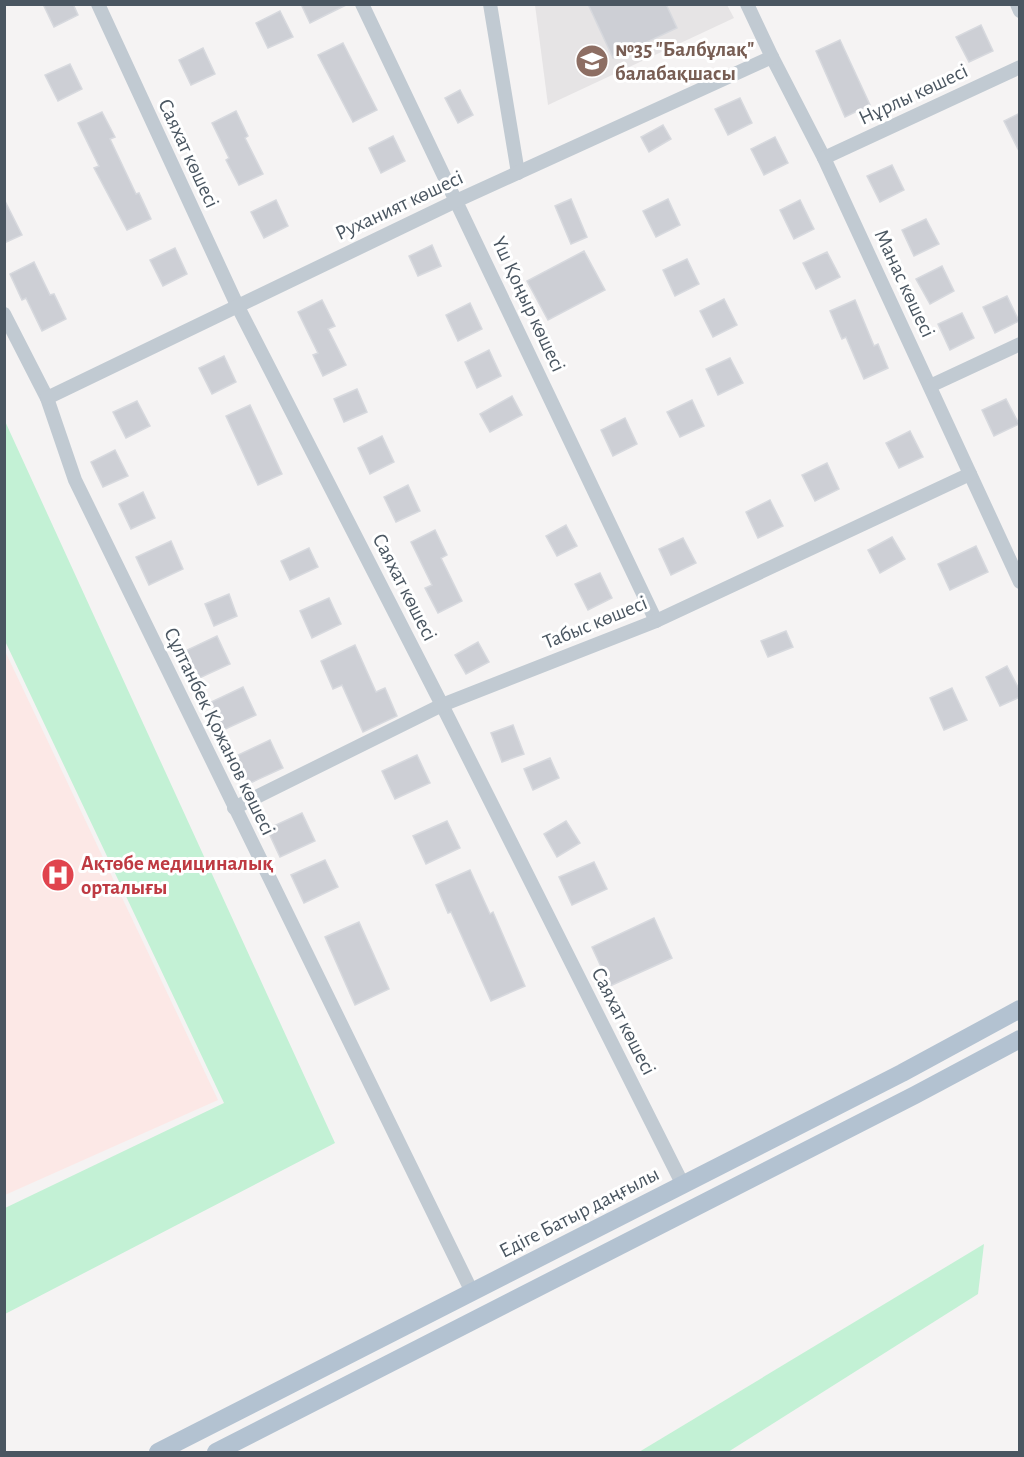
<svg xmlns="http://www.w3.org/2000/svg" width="1024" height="1457" font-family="'Alegreya Sans',sans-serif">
<rect width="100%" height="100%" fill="#f5f3f3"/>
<path fill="#e6e4e5" d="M535,5H727L734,18L548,105Z"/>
<path fill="#fce8e6" d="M5,651L218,1100L5,1195H4Z"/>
<g fill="#c3f1d5">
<path d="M4,419L335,1143L5,1314V1208L224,1103L5,641Z"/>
<path d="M984,1244L978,1294L728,1452H639Z"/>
</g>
<g fill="#cdcfd5" stroke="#d7d9de" stroke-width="1.5">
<path d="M43,4H73L78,15L54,27Z"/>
<path d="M301,4H348L310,23Z"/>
<path d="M588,4H666L677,28L613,58Z"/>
<path d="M280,11L293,37L268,48L256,23Z"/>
<path d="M981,25L993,51L969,62L956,37Z"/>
<path d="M840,40L870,105L845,117L816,51Z"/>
<path d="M343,43L377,110L353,122L318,55Z"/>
<path d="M203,48L215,74L191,85L179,60Z"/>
<path d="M70,64L82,89L58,101L45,75Z"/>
<path d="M460,90L473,115L458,123L445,98Z"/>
<path d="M740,98L752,123L728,135L715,109Z"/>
<path d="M236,111L248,136L245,138L263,174L239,185L226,160L229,158L212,123Z"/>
<path d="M102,112L115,137L110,139L136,194L139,193L151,219L127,230L94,168L99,166L78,123Z"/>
<path d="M1020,113V153L1004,121Z"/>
<path d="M663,125L671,139L649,152L641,137Z"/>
<path d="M393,136L405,161L381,173L369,148Z"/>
<path d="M775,137L788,163L764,175L751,149Z"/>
<path d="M892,165L904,190L880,202L867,176Z"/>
<path d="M4,199L22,235L4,243Z"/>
<path d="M571,199L587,237L571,244L555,206Z"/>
<path d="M668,199L680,225L656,237L643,211Z"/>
<path d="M276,200L288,226L264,238L251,212Z"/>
<path d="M800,200L814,229L794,239L780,210Z"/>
<path d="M926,219L939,244L914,256L902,230Z"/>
<path d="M432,245L441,266L418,276L409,256Z"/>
<path d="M175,248L187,274L163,286L150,260Z"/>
<path d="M584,251L605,290L548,320L527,281Z"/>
<path d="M827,252L840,277L816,289L803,263Z"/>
<path d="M687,259L699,284L675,296L663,270Z"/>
<path d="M34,262L50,295L54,294L66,319L42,331L26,298L22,300L10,274Z"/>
<path d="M942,266L954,291L930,304L916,279Z"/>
<path d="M1007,296L1019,321L995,333L983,307Z"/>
<path d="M724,299L737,325L713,337L700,311Z"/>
<path d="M322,300L335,326L328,329L346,365L323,376L313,355L318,353L298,312Z"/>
<path d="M855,300L874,346L878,344L888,368L864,379L846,337L842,339L830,311Z"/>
<path d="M470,303L482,329L458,341L446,315Z"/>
<path d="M962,313L974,338L950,350L938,324Z"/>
<path d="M489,350L501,376L477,388L465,362Z"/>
<path d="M224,356L236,382L212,394L199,368Z"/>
<path d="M730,358L743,383L718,395L706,369Z"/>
<path d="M357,389L367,412L344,422L334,399Z"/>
<path d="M512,396L522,415L490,432L480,414Z"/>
<path d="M1006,399L1019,424L994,436L982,410Z"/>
<path d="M692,400L704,426L680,437L667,412Z"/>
<path d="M137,401L150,426L126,438L113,412Z"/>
<path d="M250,405L282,474L258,485L226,416Z"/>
<path d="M625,418L637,444L613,456L601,430Z"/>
<path d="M910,431L923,457L899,468L886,443Z"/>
<path d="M382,436L394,462L370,474L358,448Z"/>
<path d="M115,450L128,476L103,487L91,462Z"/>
<path d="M827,463L839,489L815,501L802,475Z"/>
<path d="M408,485L420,511L396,522L384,497Z"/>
<path d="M143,492L155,518L131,529L119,504Z"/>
<path d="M770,500L783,526L758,538L746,512Z"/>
<path d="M566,525L577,546L557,556L546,536Z"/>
<path d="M435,530L447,555L441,558L462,601L438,613L425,588L432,585L411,542Z"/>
<path d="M892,537L905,559L880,573L868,550Z"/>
<path d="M683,538L696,563L671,575L659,549Z"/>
<path d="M171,541L183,569L149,585L136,557Z"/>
<path d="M976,546L988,572L950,590L938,564Z"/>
<path d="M309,548L318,567L290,580L281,561Z"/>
<path d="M600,573L612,598L588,610L575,584Z"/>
<path d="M229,594L237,616L214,626L205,604Z"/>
<path d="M329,598L341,624L312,638L300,611Z"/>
<path d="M786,631L793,647L768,657L761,641Z"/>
<path d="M217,636L230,664L195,680L183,652Z"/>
<path d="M478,642L489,662L466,674L455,655Z"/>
<path d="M355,645L376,692L385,688L397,716L363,732L342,685L333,689L321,661Z"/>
<path d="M1007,666L1020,691V697L1000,706L986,677Z"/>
<path d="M243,687L256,715L221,731L209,703Z"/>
<path d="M952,688L967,720L944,730L930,698Z"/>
<path d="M513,725L524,754L502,762L491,733Z"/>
<path d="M270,740L283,768L248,784L236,756Z"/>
<path d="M417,755L430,783L395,799L382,771Z"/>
<path d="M550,758L559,778L533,790L524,769Z"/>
<path d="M302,813L315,841L280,857L267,829Z"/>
<path d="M447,821L460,848L426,864L413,836Z"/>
<path d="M566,821L580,843L557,857L544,834Z"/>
<path d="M325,860L338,887L304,903L291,875Z"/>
<path d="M594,862L607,889L572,905L559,877Z"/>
<path d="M470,870L490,914L493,912L525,986L491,1001L451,912L448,913L436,885Z"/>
<path d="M654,918L672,958L610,986L592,947Z"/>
<path d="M359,922L389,989L355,1005L325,937Z"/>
</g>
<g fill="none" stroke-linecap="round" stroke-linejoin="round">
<g stroke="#c1cad2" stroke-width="14">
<path d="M98,4L237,305L442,705L683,1185"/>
<path d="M362,4L656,621"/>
<path d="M490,4L518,173"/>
<path d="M747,4L772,57L824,158L1020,582"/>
<path d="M1017,4L1020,11"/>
<path d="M824,158L1020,67"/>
<path d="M4,314L47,398L75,480L472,1292"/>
<path d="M930,386L1020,344"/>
<path d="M47,398L456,201L772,57"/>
<path d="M234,808L442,705L656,621L970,474"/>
</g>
<g stroke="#b3c2d1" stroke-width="18">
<path d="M158,1452L902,1073L1020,1009"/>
<path d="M216,1452L915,1095L1020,1039"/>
</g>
</g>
<defs>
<g id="school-disc" transform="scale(1.725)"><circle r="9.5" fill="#8d6e63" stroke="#fff"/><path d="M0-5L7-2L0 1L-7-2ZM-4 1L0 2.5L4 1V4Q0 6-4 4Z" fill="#fff"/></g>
<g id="hospital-disc" transform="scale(1.725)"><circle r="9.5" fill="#e0444e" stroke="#fff"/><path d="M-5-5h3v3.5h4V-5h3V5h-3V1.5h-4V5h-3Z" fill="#fff"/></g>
</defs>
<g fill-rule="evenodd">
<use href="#school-disc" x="592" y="61"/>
<use href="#hospital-disc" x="58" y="875"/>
</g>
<g text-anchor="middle" stroke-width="6" stroke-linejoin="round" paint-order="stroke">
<g font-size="21" font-weight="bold" fill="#785e54" stroke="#fff" text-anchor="start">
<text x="615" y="56">№35 "Балбұлақ"<tspan x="615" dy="24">балабақшасы</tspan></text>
</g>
<g font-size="21" fill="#4a5661" stroke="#fff">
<text transform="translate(913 94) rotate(-25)" y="7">Нұрлы көшесі</text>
<text transform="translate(189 153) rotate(65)" y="7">Саяхат көшесі</text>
<text transform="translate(399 205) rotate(-25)" y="7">Руханият көшесі</text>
<text transform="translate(905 283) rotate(65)" y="7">Манас көшесі</text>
<text transform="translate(529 304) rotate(65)" y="7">Үш Қоңыр көшесі</text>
<text transform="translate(405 587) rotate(63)" y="7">Саяхат көшесі</text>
<text transform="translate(595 622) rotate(-22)" y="7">Табыс көшесі</text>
<text transform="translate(220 731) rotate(64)" y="7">Сұлтанбек Қожанов көшесі</text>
<text transform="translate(624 1021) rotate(63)" y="7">Саяхат көшесі</text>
<text transform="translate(579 1212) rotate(-27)" y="7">Едіге Батыр даңғылы</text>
</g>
<g font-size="21" font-weight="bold" fill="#be3a42" stroke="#fff" text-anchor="start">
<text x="81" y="870">Ақтөбе медициналық<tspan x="81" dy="24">орталығы</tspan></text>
</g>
</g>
<rect width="1024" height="1457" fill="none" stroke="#4a5661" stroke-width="12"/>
</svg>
